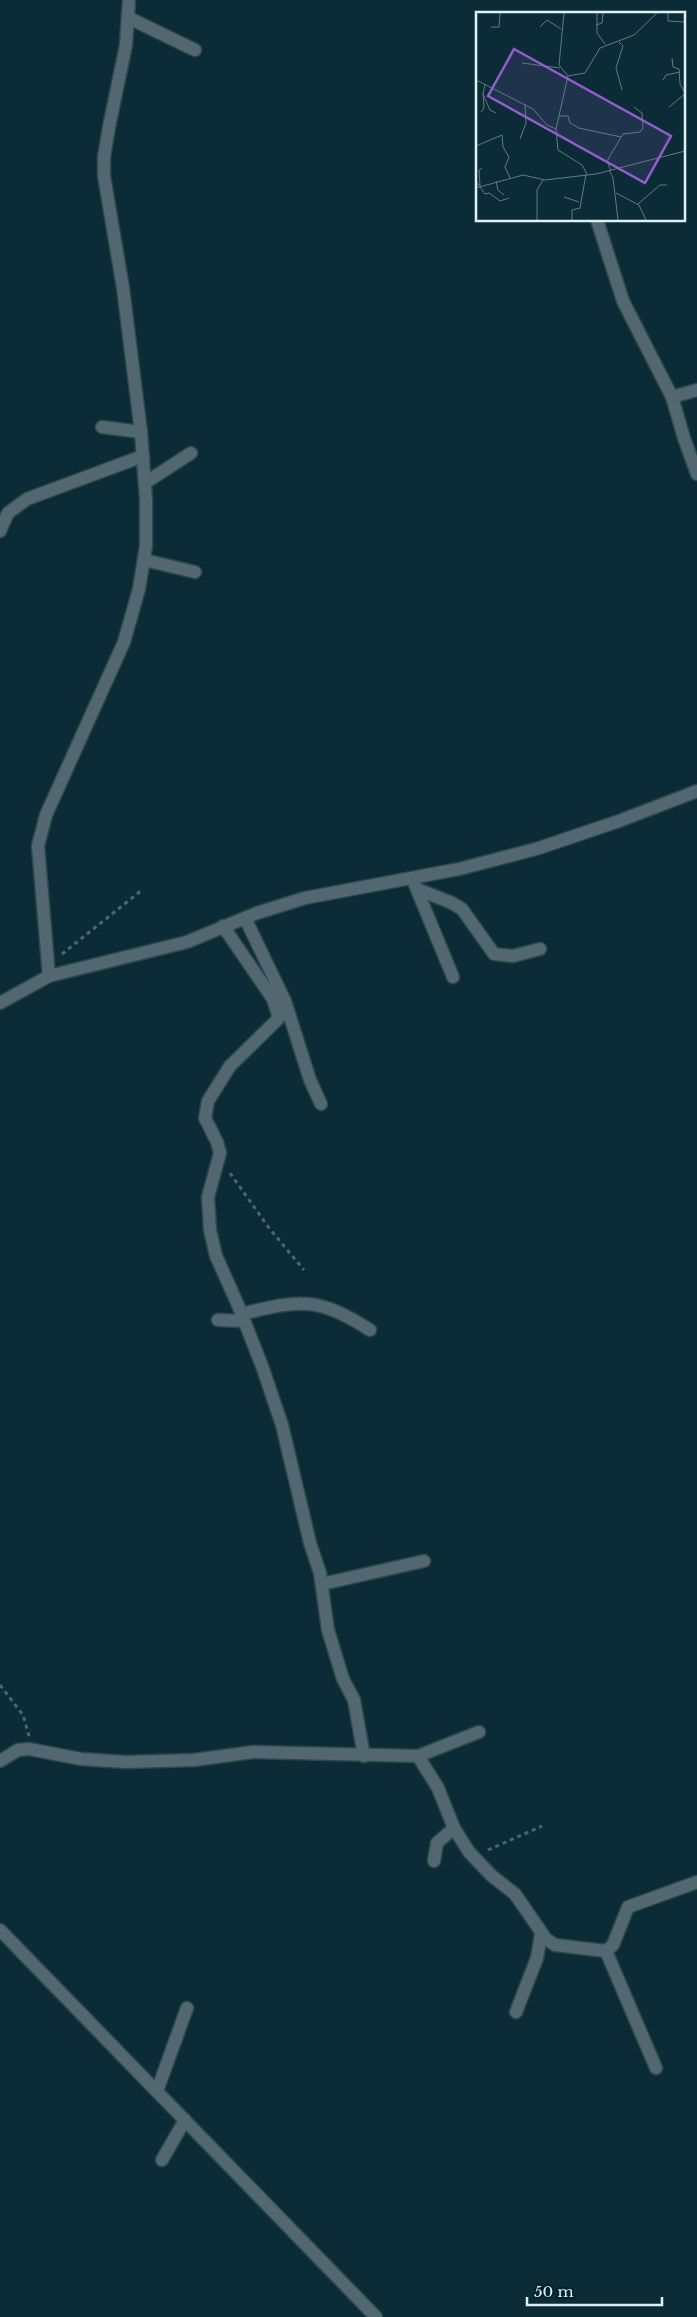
<svg xmlns="http://www.w3.org/2000/svg" width="697" height="2317" font-family="'Libre Baskerville',serif">
<rect width="100%" height="100%" fill="#0b2c36"/>
<g fill="none" stroke-linecap="round" stroke-linejoin="round">
<g stroke="#294851" stroke-width="15">
<g id="minor">
<path d="M129,18L195,50"/>
<path d="M597,220L623,301L672,397L684,438L697,474"/>
<path d="M672,397L697,390"/>
<path d="M102,427L141,432"/>
<path d="M145,483L191,453"/>
<path d="M0,531L8,513L27,499L143,456"/>
<path d="M144,560L195,572"/>
<path d="M415,885L453,977"/>
<path d="M417,889L452,903L462,909L494,954L513,956L540,949"/>
<path d="M245,918L285,1001L310,1080L321,1104"/>
<path d="M223,926L273,999L279,1018L230,1066L208,1101L205,1118L217,1142L220,1153L208,1197L210,1230L216,1256L238,1305L262,1366L282,1425L310,1543L320,1573L328,1630L343,1679L354,1700L364,1756"/>
<path d="M49,976L187,942L257,913L305,898L459,869L536,849L619,821L697,791"/>
<path d="M0,1003L49,976L38,846L46,815L124,642L139,589L146,546V500L141,432L123,288L104,176V157L109,127L126,45L129,0"/>
<path d="M242,1314C301,1299 318,1297 370,1330"/>
<path d="M218,1320L244,1321"/>
<path d="M322,1584L424,1561"/>
<path d="M418,1756L479,1732"/>
<path d="M0,1761L18,1750L29,1749L81,1759L126,1762L194,1760L253,1752L418,1756L438,1788L454,1828L469,1852L492,1876L515,1894L546,1939L555,1945L606,1951L613,1945L628,1907L697,1882"/>
<path d="M434,1861L437,1843L454,1828"/>
<path d="M0,1930L376,2317"/>
<path d="M606,1951L656,2068"/>
<path d="M516,2012L537,1958L541,1934"/>
<path d="M157,2091L187,2008"/>
<path d="M162,2160L185,2120"/>
</g>
</g>
<g stroke="#4b6770" stroke-width="3" stroke-dasharray="4 4" stroke-linecap="butt">
<path d="M62,954L142,890"/>
<path d="M230,1173L269,1228L304,1270"/>
<path d="M0,1685L23,1715L29,1736"/>
<path d="M488,1850L542,1826"/>
</g>
<use href="#minor" stroke="#52676f" stroke-width="12"/>
</g>
<g transform="translate(476 12)">
<rect width="209" height="209" fill="#0b2c36"/>
<path fill="none" stroke="#607b83" stroke-width="1" d="M121,1V21L129,32M192,1V9L209,10M120,13L126,11L127,1M15,15H23L24,1M64,15L71,8L85,17M143,30L147,34L140,56L146,78M196,46L197,55L203,57L204,72L209,81M46,51L84,56M92,64L109,61L124,36L158,23L181,1M0,68L57,97L71,113L80,117L82,138L106,153L111,162M187,68L190,63L204,60M9,72L7,82L14,98L20,101M193,95L209,82M5,100L8,96L7,82M83,104H92L94,111L103,116L145,125M80,117L92,64L83,53L88,1M44,127L50,111L49,92M0,134L26,123L27,135L33,145L29,155L34,166M133,158L137,166L142,208M135,159L131,149L147,122L164,120L167,116L166,101L158,95M0,169L9,182L13,181L24,189L33,186M20,169L22,178L28,183M4,174L3,158L6,156M0,176L47,163L69,168L120,162L209,139M140,181L163,193L170,208M88,185L103,190M162,192L184,173H191M61,208V178L67,168M96,208V198L104,196L110,162"/>
<path fill="#945dcd" fill-opacity="0.15" stroke="#945dcd" stroke-width="2.5" d="M38,37L195,124L169,171L12,84Z"/>
<rect width="209" height="209" fill="none" stroke="#dff1f7" stroke-width="2.5"/>
</g>
<path d="M527 2297v8h135v-8" fill="none" stroke="#dff1f7" stroke-width="2.5"/>
<text x="534" y="2297" font-size="15" fill="#dff1f7" stroke="#01222c" stroke-width="4" paint-order="stroke">50 m</text>
</svg>
